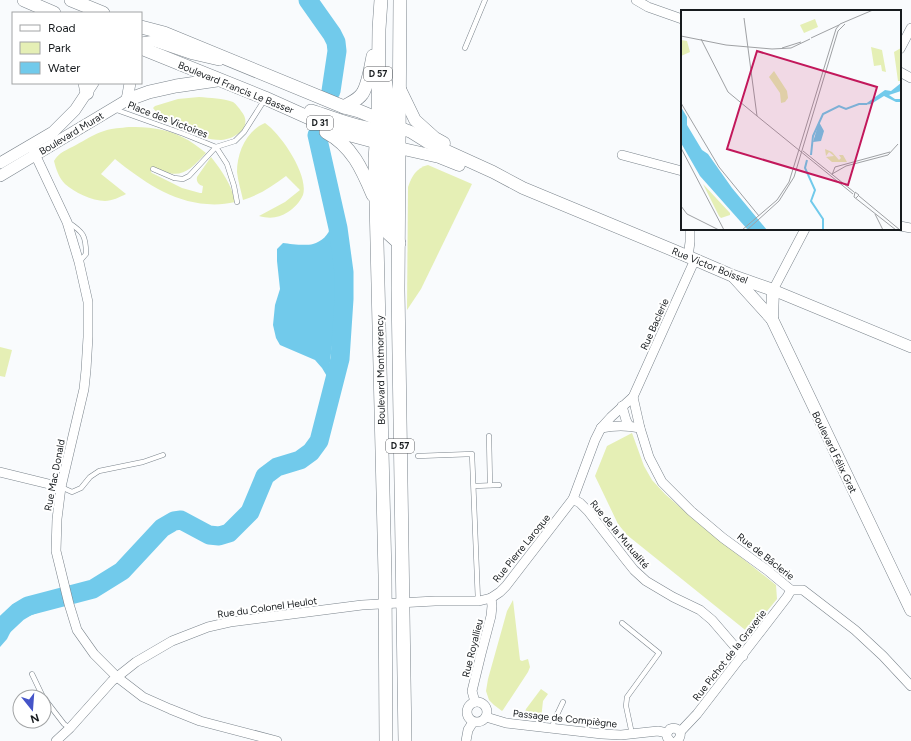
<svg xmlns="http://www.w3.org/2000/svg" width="911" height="741" font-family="Figtree,sans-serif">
<rect width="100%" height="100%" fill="#f9fbfd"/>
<g fill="#e5efb5">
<path d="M199,97C210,98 223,98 233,102C236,104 239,108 241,111C254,126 236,139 221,140C208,140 197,135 185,130C174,125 160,118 153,108L155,106L178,99Z"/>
<path d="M265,123C281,134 309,175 303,195C300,202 294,208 288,212C279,218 270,219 259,216L285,202L300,190L286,176C273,186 259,195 243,200C241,191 238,181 237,172C237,153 246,131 265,123Z"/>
<path d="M129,127C146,127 166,128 182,137C191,141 198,147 206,153C188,172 180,181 154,167H153L151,172L152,173L182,188L200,193H202L203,186C199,185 196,182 197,177L211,157C222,171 232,185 235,202C226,204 216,205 207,204C172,202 141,180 115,159L101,174L126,194C120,197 112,201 105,201C92,201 74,192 65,184C59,178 56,169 54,161C59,152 67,150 76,145C85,140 94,134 104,131C112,128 121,128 129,127Z"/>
<path d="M428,165L472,184L421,289L407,310L408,187C412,176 416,168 428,165Z"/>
<path d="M0,347L12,350L5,377L0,376Z"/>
<path d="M632,433L644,466L652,480L665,494L698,523L776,585L777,599L749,633L627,535L618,524L595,476L607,446Z"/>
<path d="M513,600L520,660L522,661L528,659L530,667L528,672L503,710L502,711L494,705L489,700L486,691L488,679L502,629L507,611Z"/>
<path d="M541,689L548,694L543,701L541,719C534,720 528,719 525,712L526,709Z"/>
</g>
<g fill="#71caeb">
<path d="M331,226L340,270V279L328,378L322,368L315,360L280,345L276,338L273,325L275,305L280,289L277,261V249L283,243C291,244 305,246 313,244C321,242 329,235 331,226Z"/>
<path d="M54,594L58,605L16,621L7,639L0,647V621L9,611L23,605Z"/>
</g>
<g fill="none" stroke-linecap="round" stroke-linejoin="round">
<g stroke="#71caeb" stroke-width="19">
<path d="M308,0L332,34L336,42L337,51L331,91"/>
<path d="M0,630L2,627L18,612L28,606L93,589L122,571L162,528L174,521L181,520L209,535L219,536L229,533L250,512L265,476L277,467L300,460L311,452L319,441L340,359L344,299V272L338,228L317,135"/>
</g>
<g stroke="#7b848c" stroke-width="5.5">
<g id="service">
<path d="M465,48L485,0"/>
<path d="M114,109L184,134L216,147L227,164L234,186L237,202"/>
<path d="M153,169L174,178L183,179L189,176L216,147L235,141L244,132L265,99"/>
<path d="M68,222C83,232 86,235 86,254L79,262"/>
<path d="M489,436L490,485"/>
<path d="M418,456L472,454L478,601"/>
<path d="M474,486L499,485"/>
<path d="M61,487L72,492L81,488L90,477L99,471L143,462L163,455"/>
<path d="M622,623L659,653L627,697L626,706L632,734"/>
<path d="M32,674L43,697"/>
<path d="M44,698L64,724L70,728"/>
<path d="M552,728L554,721L563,702"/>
</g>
</g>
<g stroke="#7b848c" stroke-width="10">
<g id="minor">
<path d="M636,0L648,7L682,19"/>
<path d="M900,49L911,28"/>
<path d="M900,72L911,78"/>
<path d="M33,150L67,222L79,262L88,302V337L86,370L84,389L61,487L57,519L56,551L69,604L77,630L94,654L117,677L143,697L170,709L200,721L277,741"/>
<path d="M622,155L682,171"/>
<path d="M900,226L911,228"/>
<path d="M688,257L690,242V229"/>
<path d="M773,290L805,229"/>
<path d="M633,397L640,428L649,457L662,482L691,511L723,538L767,570L791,590H803L855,630L883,656L911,686"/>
<path d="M622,406L626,420L629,426"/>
<path d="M601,428C616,425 626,425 640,428"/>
<path d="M0,472L61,487"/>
<path d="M573,499L580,503L588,511L626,560L634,570L646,581L673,597L700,610L712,620L743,656"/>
<circle cx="477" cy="712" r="10"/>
<path d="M475,702L472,691L481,654L491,616L492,606L491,598"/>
<path d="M486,717L506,723L602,734L621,735L658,731L667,733"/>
<path d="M680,732L697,714L787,597L791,590"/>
<path d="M56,741L70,728L112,681L136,662L172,641L208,627L230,622L362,605L435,601H479L491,598L500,592L506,586L573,499L595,440L601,428L611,417L633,397L692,266L696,260"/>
<path d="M466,741L468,730L473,722"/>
<path d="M670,741L667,737V733L670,729C679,726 684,734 677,741"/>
</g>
</g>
<g stroke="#7b848c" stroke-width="12">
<g id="tertiary">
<path d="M141,43L155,41L193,54L219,60"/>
<path d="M0,163L53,132L75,110L93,83"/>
<path d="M0,176L127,100L130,83"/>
<path d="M773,290L911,347"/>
</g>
</g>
<g stroke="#7b848c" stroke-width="13">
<g id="secondary">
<path d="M399,87L415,120L435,138L444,143"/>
<path d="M398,127L411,132L427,142L493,172L523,188L675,251L733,276L773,290L772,319L911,610"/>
<path d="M399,148L439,157L459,165"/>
<path d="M734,277L772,319"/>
</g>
</g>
<g stroke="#7b848c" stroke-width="14">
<g id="primary">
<path d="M24,0L54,13"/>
<path d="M71,0L103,13"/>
<path d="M381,0L379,29L378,118L375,159L385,575L386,741"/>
<path d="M400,0L398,289L405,741"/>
<path d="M141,27L164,33L344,107L359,111L398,127"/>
<path d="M141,48L265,98L343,133L399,148"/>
<path d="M385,79L388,100L387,161L389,234L399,243"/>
<path d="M85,83L87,93"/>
<path d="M127,100L149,92L176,86L217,80"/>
<path d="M344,107C350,103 358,100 362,94C368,86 371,66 373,56"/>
<path d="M311,111C334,118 361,130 385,130"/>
<path d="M326,132C352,146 362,169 373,195"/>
</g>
</g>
<use href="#service" stroke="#fff" stroke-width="4.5"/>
<use href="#minor" stroke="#fff" stroke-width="9"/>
<use href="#tertiary" stroke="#fff" stroke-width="11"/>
<use href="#secondary" stroke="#fff" stroke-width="12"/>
<use href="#primary" stroke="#fff" stroke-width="13"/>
</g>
<g text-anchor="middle" stroke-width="4" stroke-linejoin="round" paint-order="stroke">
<g fill="#fff" stroke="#5d5f62" stroke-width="1">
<rect x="364" y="67" width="28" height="14" rx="3"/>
<rect x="307" y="116" width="26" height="14" rx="3"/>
<rect x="386" y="439" width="28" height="14" rx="3"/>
</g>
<g font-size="9" font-weight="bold" fill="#171b1e">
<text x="378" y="77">D 57</text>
<text x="320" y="126">D 31</text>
<text x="400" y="449">D 57</text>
</g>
<g font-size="10" fill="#171b1e" stroke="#fff">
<text transform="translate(236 87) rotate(22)" y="4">Boulevard Francis Le Basser</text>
<text transform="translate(168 119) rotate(21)" y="4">Place des Victoires</text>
<text transform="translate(71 133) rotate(-31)" y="4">Boulevard Murat</text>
<text transform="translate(710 265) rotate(22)" y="4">Rue Victor Boissel</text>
<text transform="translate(654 324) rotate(-66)" y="4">Rue Baclerie</text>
<text transform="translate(380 370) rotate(-91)" y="4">Boulevard Montmorency</text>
<text transform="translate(835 452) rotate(64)" y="4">Boulevard Félix Grat</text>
<text transform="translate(54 475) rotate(-79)" y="4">Rue Mac Donald</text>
<text transform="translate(620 534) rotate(50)" y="4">Rue de la Mutualité</text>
<text transform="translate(521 548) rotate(-51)" y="4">Rue Pierre Laroque</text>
<text transform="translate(766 556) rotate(38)" y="4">Rue de Bâclerie</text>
<text transform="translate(267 607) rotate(-8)" y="4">Rue du Colonel Heulot</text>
<text transform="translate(472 648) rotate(-76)" y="4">Rue Royallieu</text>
<text transform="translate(729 655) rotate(-52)" y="4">Rue Pichot de la Graverie</text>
<text transform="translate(565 718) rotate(6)" y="4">Passage de Compiègne</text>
</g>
</g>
<g transform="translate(681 10)">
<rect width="220" height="220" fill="#f9fbfd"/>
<path d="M134,9L137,17L123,23L119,15ZM0,30L6,31L9,42L0,46ZM190,37L201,40L205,62L201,61L200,55L193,56ZM220,38V71H217L213,42ZM93,61L106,81L107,88L104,92L100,93L99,83L88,67ZM144,139L151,142L158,150L160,148L158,145H162L166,152H151L145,147L153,146L148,142L145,146ZM22,174L49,203V205L40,208L38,206Z" fill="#e5efb5"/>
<path d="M220,73V81L208,85L214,89H220V92H215L203,86L190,94L183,95L204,80L210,81ZM0,97L6,107V115L21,140L27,144L51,178L86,220H67L19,166L0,133ZM138,112L143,121L140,131L132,132Z" fill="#71caeb"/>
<path fill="none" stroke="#71caeb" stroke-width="2" d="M130,145L132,126L142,104L158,96L165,99L178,94H186M126,150L124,158L134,180L130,191L142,209V220"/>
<path fill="none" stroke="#9fa1a4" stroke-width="1" d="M63,8L76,106L172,184M0,26L45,35L91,39L110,38L129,29M130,28L158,15M20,29L47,82L76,106M101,38L120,32M0,93L38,157L78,206M0,138L43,220M122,141L173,182M151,164L165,156L207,145L217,134M151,165L154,157L209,142M178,186L219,220M175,188L178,185L174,182L173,187L215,220M0,196L6,204L38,220M194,204L202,220M61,220L96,190L108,172L155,19L159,14L192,0M66,220L98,191L113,167L157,21L164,14"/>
<path fill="#c2185b" fill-opacity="0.15" stroke="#c2185b" stroke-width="2" d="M76,41L196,77L167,175L46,139Z"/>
<rect width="220" height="220" fill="none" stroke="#171b1e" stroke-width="2"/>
</g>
<rect x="12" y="12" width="130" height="72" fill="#ffffff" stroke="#a2a4a5"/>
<rect x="20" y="25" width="20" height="6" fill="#ffffff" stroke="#a2a4a5"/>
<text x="48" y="32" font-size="12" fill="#171b1e">Road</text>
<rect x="20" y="42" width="20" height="12" fill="#e5efb5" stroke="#a2a4a5"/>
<text x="48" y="52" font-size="12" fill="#171b1e">Park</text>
<rect x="20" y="62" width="20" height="12" fill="#71caeb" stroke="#a2a4a5"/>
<text x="48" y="72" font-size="12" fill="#171b1e">Water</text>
<g transform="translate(32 709) rotate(163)"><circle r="19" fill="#ffffff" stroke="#a2a4a5"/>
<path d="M0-3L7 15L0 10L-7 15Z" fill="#4554c8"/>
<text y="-6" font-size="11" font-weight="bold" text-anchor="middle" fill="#171b1e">N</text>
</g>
</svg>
